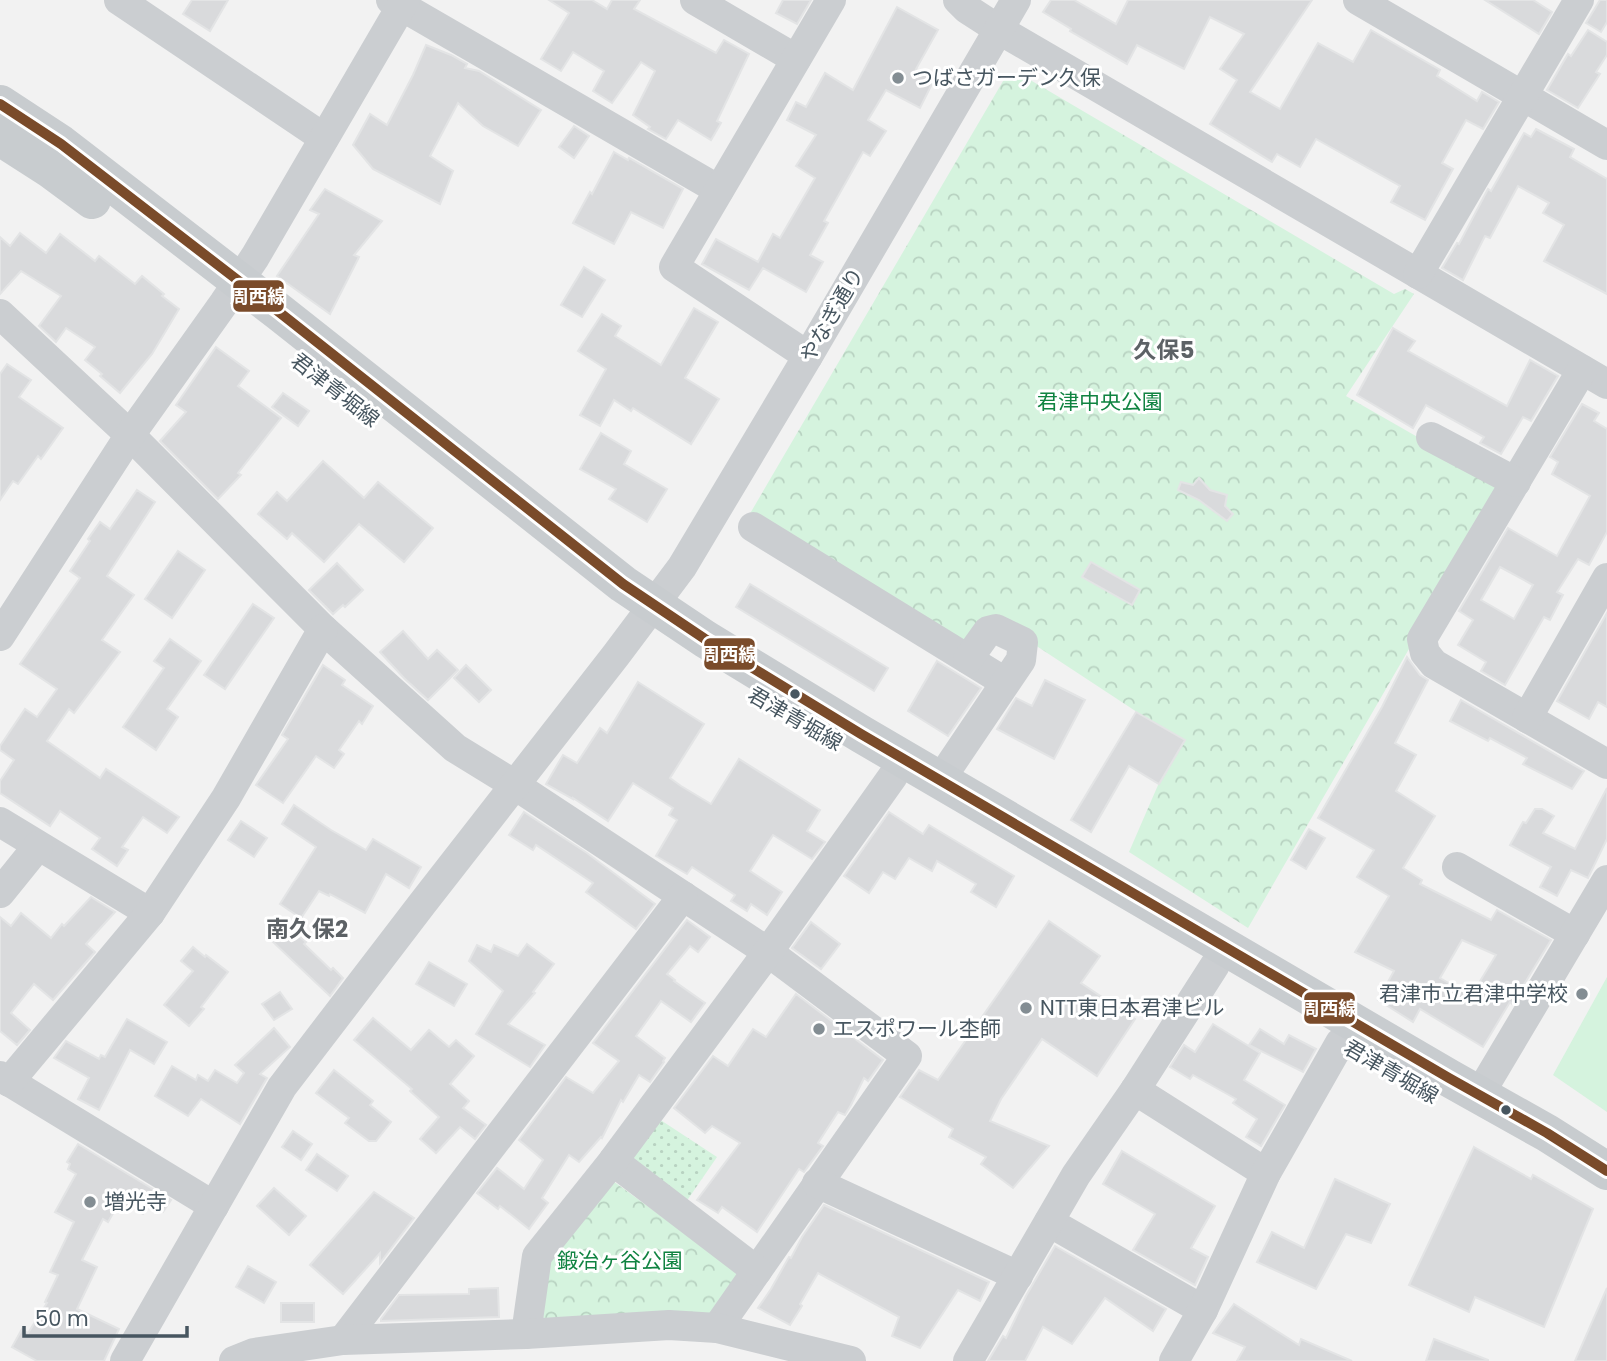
<svg xmlns="http://www.w3.org/2000/svg" width="1607" height="1361" font-family="Poppins,'Noto Sans JP',sans-serif">
<defs>
<pattern id="grass-dots" width="8" height="8" patternUnits="userSpaceOnUse" patternTransform="scale(1.75)"><rect width="8" height="8" fill="#d5f3de"/><path d="M2 2h.1M6 6h.1" fill="none" stroke="#b8d2c1" stroke-width="1.8" stroke-linecap="round"/></pattern>
<pattern id="park-crowns" width="20" height="18" patternUnits="userSpaceOnUse" patternTransform="scale(1.75)"><rect width="20" height="18" fill="#d5f3de"/><path d="M2 6a3 3 0 1 1 6 0M12 15a3 3 0 1 1 6 0" fill="none" stroke="#b8d2c1"/></pattern>
</defs>
<rect width="100%" height="100%" fill="#f2f2f2"/>
<path fill="url(#grass-dots)" d="M659,1119L717,1157L686,1202L635,1165L632,1155Z"/>
<g fill="url(#park-crowns)">
<path d="M1012,73L1020,74L1394,294L1405,289L1414,294L1346,396L1503,486L1248,928L1129,852L1178,739L1000,622L956,660L741,529L1006,76Z"/>
<path d="M613,1181L742,1275L717,1315L544,1326L536,1316L542,1265Z"/>
</g>
<path fill="#d5f3de" d="M1607,977V1112L1553,1075Z"/>
<g fill="#d9dadc" stroke="#e3e4e5" stroke-width="2" fill-rule="evenodd">
<path d="M192,0H228L210,31L183,14Z"/>
<path d="M549,0H592L607,9L612,0H640L634,9L716,53L724,40L749,54L717,121L721,123L711,140L678,120L666,139L648,129L650,127L633,115L655,71L641,62L612,103L593,91L604,71L573,52L561,71L541,59L569,13Z"/>
<path d="M783,0H811L797,24L776,13Z"/>
<path d="M1051,0H1074L1116,24L1128,0H1312L1250,92L1280,109L1318,43L1353,62L1371,30L1440,70L1437,76L1477,101L1482,92L1499,102L1483,129L1466,120L1442,163L1453,169L1425,220L1391,202L1400,186L1316,139L1300,167L1277,154L1272,162L1210,124L1237,80L1220,69L1244,34L1210,17L1184,69L1137,45L1127,64L1070,31L1071,29L1043,12Z"/>
<path d="M1485,0H1533L1552,12L1539,34Z"/>
<path d="M1600,0H1607V22L1601,32L1586,23Z"/>
<path d="M897,7L938,30L916,69L935,78L920,108L886,90L868,120L886,131L870,156L863,152L824,221L828,223L810,255L823,262L806,292L763,268L749,290L702,264L716,239L758,262L773,234L780,238L815,178L796,166L816,135L787,120L796,102L806,107L825,73L853,90Z"/>
<path d="M1588,30L1607,42V55L1596,72L1600,74L1578,108L1547,90L1568,54L1571,56Z"/>
<path d="M426,45L451,55L467,64L465,68L479,71L541,110L518,146L483,126L458,103L430,156L453,171L440,204L373,169L353,145L370,114L387,125L413,75Z"/>
<path d="M574,126L589,136L574,158L559,147Z"/>
<path d="M1536,129L1574,149L1570,157L1607,179V294L1544,261L1564,225L1543,213L1549,203L1518,186L1490,238L1485,236L1463,280L1442,268L1457,243L1459,244L1488,189L1491,191L1524,133L1531,137Z"/>
<path d="M614,152L628,160L629,158L683,189L663,228L631,212L614,244L573,223L590,192L592,194Z"/>
<path d="M325,189L382,221L354,255L359,257L330,314L277,276L319,214L310,210Z"/>
<path d="M20,233L46,253L60,234L95,261L99,256L135,284L142,276L164,294L162,296L179,309L152,354L120,393L100,376L102,374L85,360L95,347L66,328L56,342L39,326L61,296L21,271L0,294V237L10,246Z"/>
<path d="M584,267L605,280L582,317L561,305Z"/>
<path d="M694,308L718,322L685,378L719,399L691,444L633,408L631,411L614,400L600,426L580,415L606,369L578,351L602,314L621,326L615,336L661,365Z"/>
<path d="M1393,328L1415,341L1408,351L1507,406L1530,360L1558,376L1531,421L1523,417L1501,454L1480,443L1484,437L1426,405L1413,428L1357,395Z"/>
<path d="M216,347L249,371L238,386L281,418L238,473L241,475L218,499L160,441L186,412L176,405Z"/>
<path d="M7,364L31,380L19,397L63,428L41,459L38,456L18,484L13,481L0,500V374Z"/>
<path d="M283,393L309,411L298,426L272,407Z"/>
<path d="M1582,404L1599,413L1594,421L1607,429V532L1589,565L1578,559L1557,592L1563,595L1550,620L1544,617L1505,685L1481,671L1486,662L1458,645L1473,620L1459,611L1508,528L1557,556L1590,496L1552,474L1558,462L1550,457ZM1500,567L1533,585L1514,619L1481,600Z"/>
<path d="M601,433L631,451L624,464L667,489L647,522L609,499L616,489L580,469Z"/>
<path d="M323,461L364,498L378,482L433,528L404,562L359,524L324,562L292,533L287,539L258,514L277,492L287,501Z"/>
<path d="M1199,478L1210,490L1227,495L1225,506L1233,514L1227,521L1199,500L1178,490L1181,482L1193,485Z"/>
<path d="M137,490L155,502L107,576L134,595L102,640L120,652L74,713L69,709L47,741L100,778L106,769L179,817L167,833L143,817L122,847L128,850L117,866L92,849L100,838L60,811L50,826L0,793V781L14,760L0,750V746L25,709L37,717L57,689L20,664L80,578L70,571L90,541L88,539L100,522L110,529Z"/>
<path d="M178,551L205,570L172,618L145,599Z"/>
<path d="M1091,562L1140,590L1132,605L1082,577Z"/>
<path d="M337,563L363,590L345,607L343,605L333,614L309,590Z"/>
<path d="M750,584L888,668L874,691L736,607Z"/>
<path d="M253,604L274,618L225,689L204,675Z"/>
<path d="M1607,613V707L1598,702L1589,719L1557,701Z"/>
<path d="M403,631L428,659L437,650L458,670L428,700L404,678L380,652Z"/>
<path d="M170,639L201,661L167,709L178,717L156,750L123,727L164,668L154,661Z"/>
<path d="M1407,657L1420,675L1428,680L1395,743L1416,755L1396,791L1435,816L1403,868L1422,880L1420,884L1491,920L1497,910L1551,940L1512,1004L1510,1002L1483,1047L1420,1009L1413,1022L1378,1000L1394,971L1355,952L1389,896L1357,877L1374,850L1318,818L1382,707ZM1462,940L1496,955L1471,996L1440,978Z"/>
<path d="M937,661L981,688L948,736L908,711Z"/>
<path d="M323,665L345,680L342,685L373,706L362,724L359,721L339,750L344,754L334,768L316,756L283,803L256,785L288,739L282,735Z"/>
<path d="M466,665L491,690L479,702L454,678Z"/>
<path d="M1045,680L1085,700L1054,759L997,729L1016,698L1032,706Z"/>
<path d="M638,682L704,724L670,778L681,786L711,804L739,759L820,810L807,831L825,842L812,859L773,835L750,871L782,892L767,915L751,904L747,911L731,901L735,895L692,867L687,874L656,856L677,820L669,815L673,808L633,783L608,821L573,798V799L546,784L563,755L577,763L600,728L607,733Z"/>
<path d="M1461,700L1584,771L1572,789L1523,764L1527,758L1490,738L1488,741L1450,721Z"/>
<path d="M1136,712L1185,740L1159,784L1129,766L1091,832L1071,820Z"/>
<path d="M1607,788V839L1588,878L1571,870L1557,896L1540,887L1551,867L1510,845L1523,822L1526,823L1535,809H1542L1554,816L1543,833L1575,849Z"/>
<path d="M294,805L331,830L366,850L373,839L421,867L409,888L386,874L365,913L330,894L329,896L319,891L301,918L280,904L316,847L282,824Z"/>
<path d="M524,812L587,853L655,904L636,929L586,892L593,883L536,845L533,850L509,835Z"/>
<path d="M889,812L923,834L929,825L1014,876L996,907L971,892L976,884L937,861L932,871L909,858L895,879L883,872L869,893L844,876Z"/>
<path d="M241,821L267,838L254,857L228,840Z"/>
<path d="M1309,829L1325,838L1306,869L1291,860Z"/>
<path d="M91,897L115,912L86,944L95,952L53,1000L34,984L11,1013L30,1030L17,1045L0,1031V917L11,926L21,913L51,938L62,924L64,926Z"/>
<path d="M687,920L710,937L698,952L690,946L667,974L675,980L674,981L705,1003L691,1022L661,1001L636,1036L665,1058L663,1061L664,1062L650,1082L639,1075L623,1102L621,1100L602,1138L601,1137L579,1162L569,1155L542,1198L548,1203L529,1229L500,1206L498,1209L477,1193L497,1168L524,1189L543,1160L519,1140L566,1077L593,1093L619,1061L593,1043Z"/>
<path d="M1049,921L1100,956L1081,983L1135,1019L1097,1076L1042,1039L1001,1099L990,1121L1049,1146L1013,1188L981,1164L986,1157L949,1137L953,1129L900,1097L919,1070L938,1080Z"/>
<path d="M811,922L840,944L821,969L792,948Z"/>
<path d="M286,925L306,942L304,944L331,970L333,968L343,978L330,996L272,941Z"/>
<path d="M527,944L554,964L533,992L535,993L508,1024L545,1045L530,1067L476,1034L503,991L469,961L477,945L491,952L494,945L518,956Z"/>
<path d="M193,947L205,957L206,955L228,972L201,1007L204,1009L189,1026L164,1005L193,971L181,961Z"/>
<path d="M429,962L467,984L454,1006L416,984Z"/>
<path d="M280,992L292,1009L274,1020L262,1004Z"/>
<path d="M796,994L883,1060L868,1081L864,1078L851,1105L845,1115L838,1112L818,1143L823,1146L804,1172L799,1169L757,1232L722,1207L718,1213L697,1200L740,1143L712,1126L705,1133L674,1108L713,1056L728,1066L753,1029L766,1037Z"/>
<path d="M373,1018L411,1050L429,1030L449,1047L456,1040L474,1056L450,1084L469,1101L463,1108L486,1125L475,1139L460,1127L436,1153L420,1139L439,1117L410,1091L412,1089L354,1040Z"/>
<path d="M127,1019L167,1042L154,1064L130,1050L99,1110L78,1099L89,1078L54,1058L66,1041L99,1059L101,1055L105,1057Z"/>
<path d="M1213,1024L1260,1053L1244,1080L1285,1105L1261,1146L1246,1137L1257,1119L1233,1103L1236,1099L1193,1075L1190,1079L1170,1067L1184,1045L1195,1052Z"/>
<path d="M274,1028L290,1047L260,1074L267,1078L240,1124L201,1099L188,1116L155,1096L172,1066L196,1080L198,1075L208,1081L215,1070L237,1083L244,1073L235,1065Z"/>
<path d="M1260,1029L1284,1044L1289,1035L1316,1049L1303,1072L1249,1045Z"/>
<path d="M334,1070L373,1101L370,1105L391,1122L376,1141H369L345,1123L349,1118L316,1093Z"/>
<path d="M293,1131L312,1144L301,1160L282,1147Z"/>
<path d="M78,1144L171,1200L163,1212L149,1204L143,1214L120,1201L108,1222L103,1219L82,1260L97,1267L77,1309L119,1329L104,1361H37L12,1347L22,1329L28,1333L47,1303L45,1302L58,1275L50,1272L74,1222L55,1212L76,1174L68,1169L70,1164L67,1162Z"/>
<path d="M1474,1147L1531,1179L1533,1175L1593,1209L1544,1327L1475,1297L1469,1312L1409,1285Z"/>
<path d="M1122,1151L1215,1206L1191,1248L1208,1257L1195,1285L1133,1250L1155,1214L1103,1184Z"/>
<path d="M317,1154L348,1176L337,1191L306,1170Z"/>
<path d="M1335,1179L1390,1204L1371,1243L1346,1234L1316,1289L1257,1262L1272,1232L1304,1248Z"/>
<path d="M274,1188L306,1216L289,1235L257,1206Z"/>
<path d="M374,1192L414,1218L380,1263V1253L343,1294L310,1265Z"/>
<path d="M824,1205L989,1282L980,1301L958,1290L920,1348L892,1336L899,1317L818,1273L800,1304L802,1306L790,1325L758,1308L771,1289L789,1257L791,1258L802,1237Z"/>
<path d="M1055,1246L1166,1309L1153,1331L1105,1298L1072,1344L1043,1327L1025,1361H988L1003,1336L1006,1338L1026,1296Z"/>
<path d="M248,1266L276,1282L264,1303L236,1287Z"/>
<path d="M498,1288L499,1317L381,1321V1319L399,1295L469,1294V1289Z"/>
<path d="M1607,1288V1361H1575Z"/>
<rect x="281" y="1303" width="33" height="19"/>
<path d="M1234,1304L1299,1345L1301,1339L1352,1361H1237L1245,1347L1213,1333Z"/>
<path d="M1434,1339L1488,1360V1361H1426Z"/>
</g>
<g fill="none" stroke-linecap="round" stroke-linejoin="round">
<g stroke="#cbced1" stroke-width="30">
<path d="M119,0L324,138"/>
<path d="M391,0L719,190"/>
<path d="M695,0L796,59"/>
<path d="M958,0L967,9L998,29L1607,384"/>
<path d="M1358,0L1607,145"/>
<path d="M1418,274L1579,0"/>
<path d="M0,314L130,435L323,629L455,748L507,780L768,952L907,1056L717,1328"/>
<path d="M808,356L674,267L831,0"/>
<path d="M1582,370L1422,639L1425,653L1434,664L1607,764"/>
<path d="M1431,437L1516,482"/>
<path d="M753,527L1005,682"/>
<path d="M0,636L130,435L224,303L255,257L405,0"/>
<path d="M1527,718L1607,578"/>
<path d="M940,780L1021,660L1023,642L996,629L988,631L968,659"/>
<path d="M0,822L150,913"/>
<path d="M1457,867L1575,934"/>
<path d="M0,893L38,846"/>
<path d="M0,1076L214,1206"/>
<path d="M9,1082L150,913L226,798L323,629"/>
<path d="M1135,1090L1266,1173"/>
<path d="M1479,1095L1607,880"/>
<path d="M613,1161L757,1271"/>
<path d="M817,1183L1018,1276"/>
<path d="M1049,1222L1203,1310"/>
<path d="M526,1334L537,1256L613,1161L768,952L893,776"/>
<path d="M343,1340L683,896"/>
<path d="M125,1361L282,1087L422,904L616,655L682,567L808,356L1016,0"/>
<path d="M234,1361L254,1353L343,1340L526,1334L669,1325L717,1328L851,1361"/>
<path d="M968,1361L1076,1175L1135,1090L1215,965"/>
<path d="M1174,1361L1203,1310L1266,1173L1340,1043"/>
</g>
<g stroke="#c8cccf" stroke-width="38">
<path d="M0,104L61,144L279,312L623,584L705,639L861,734L1449,1078L1547,1133L1607,1171"/>
<path d="M0,137L50,169L92,200"/>
</g>
<g stroke="#fff" stroke-width="16">
<path id="bus-1" d="M0,104L61,144L279,312L623,584L705,639L861,734L1449,1078L1547,1133L1607,1171"/>
</g>
<use href="#bus-1" stroke="#7a4b2a" stroke-width="10"/>
</g>
<g fill="#838d93" stroke="#fff" stroke-width="2.5">
<circle cx="898" cy="78" r="7"/>
<circle cx="1582" cy="994" r="7"/>
<circle cx="1026" cy="1008" r="7"/>
<circle cx="819" cy="1029" r="7"/>
<circle cx="90" cy="1202" r="7"/>
</g>
<g fill="#475660" stroke="#fff" stroke-width="2.5">
<circle cx="795" cy="694" r="6"/>
<circle cx="1506" cy="1110" r="6"/>
</g>
<g text-anchor="middle" stroke-width="6" stroke-linejoin="round" paint-order="stroke">
<g font-size="21" fill="#475660" stroke="#fff" text-anchor="start">
<text x="912" y="85">つばさガーデン久保</text>
<text x="1568" y="1001" text-anchor="end">君津市立君津中学校</text>
<text x="1040" y="1015">NTT東日本君津ビル</text>
<text x="833" y="1036">エスポワール杢師</text>
<text x="104" y="1209">増光寺</text>
</g>
<g font-size="21" fill="#475660" stroke="#fff">
<text transform="translate(832 315) rotate(-60)" y="7">やなぎ通り</text>
<text transform="translate(335 390) rotate(38)" y="7">君津青堀線</text>
<text transform="translate(795 719) rotate(30)" y="7">君津青堀線</text>
<text transform="translate(1391 1072) rotate(30)" y="7">君津青堀線</text>
</g>
<g font-size="21" fill="#108341" stroke="#fff">
<text x="1100" y="409">君津中央公園</text>
<text x="620" y="1268">鍛冶ヶ谷公園</text>
</g>
<g font-size="23" font-weight="bold" fill="#5d6266" stroke="#fff">
<text x="1164" y="358">久保5</text>
<text x="307" y="937">南久保2</text>
</g>
</g>
<g stroke="#fff" stroke-width="2.5">
<rect x="232" y="279" width="53" height="34" rx="7" fill="#7a4b2a"/>
<rect x="703" y="637" width="53" height="34" rx="7" fill="#7a4b2a"/>
<rect x="1303" y="991" width="53" height="34" rx="7" fill="#7a4b2a"/>
</g>
<g font-size="19" text-anchor="middle" font-weight="bold" fill="#fff">
<text x="258" y="303">周西線</text>
<text x="729" y="661">周西線</text>
<text x="1329" y="1015">周西線</text>
</g>
<path d="M24 1326v10h163v-10" fill="none" stroke="#475660" stroke-width="3.5"/>
<text x="35" y="1326" font-size="21" fill="#475660" stroke="#ffffff" stroke-width="5" paint-order="stroke">50 m</text>
</svg>
